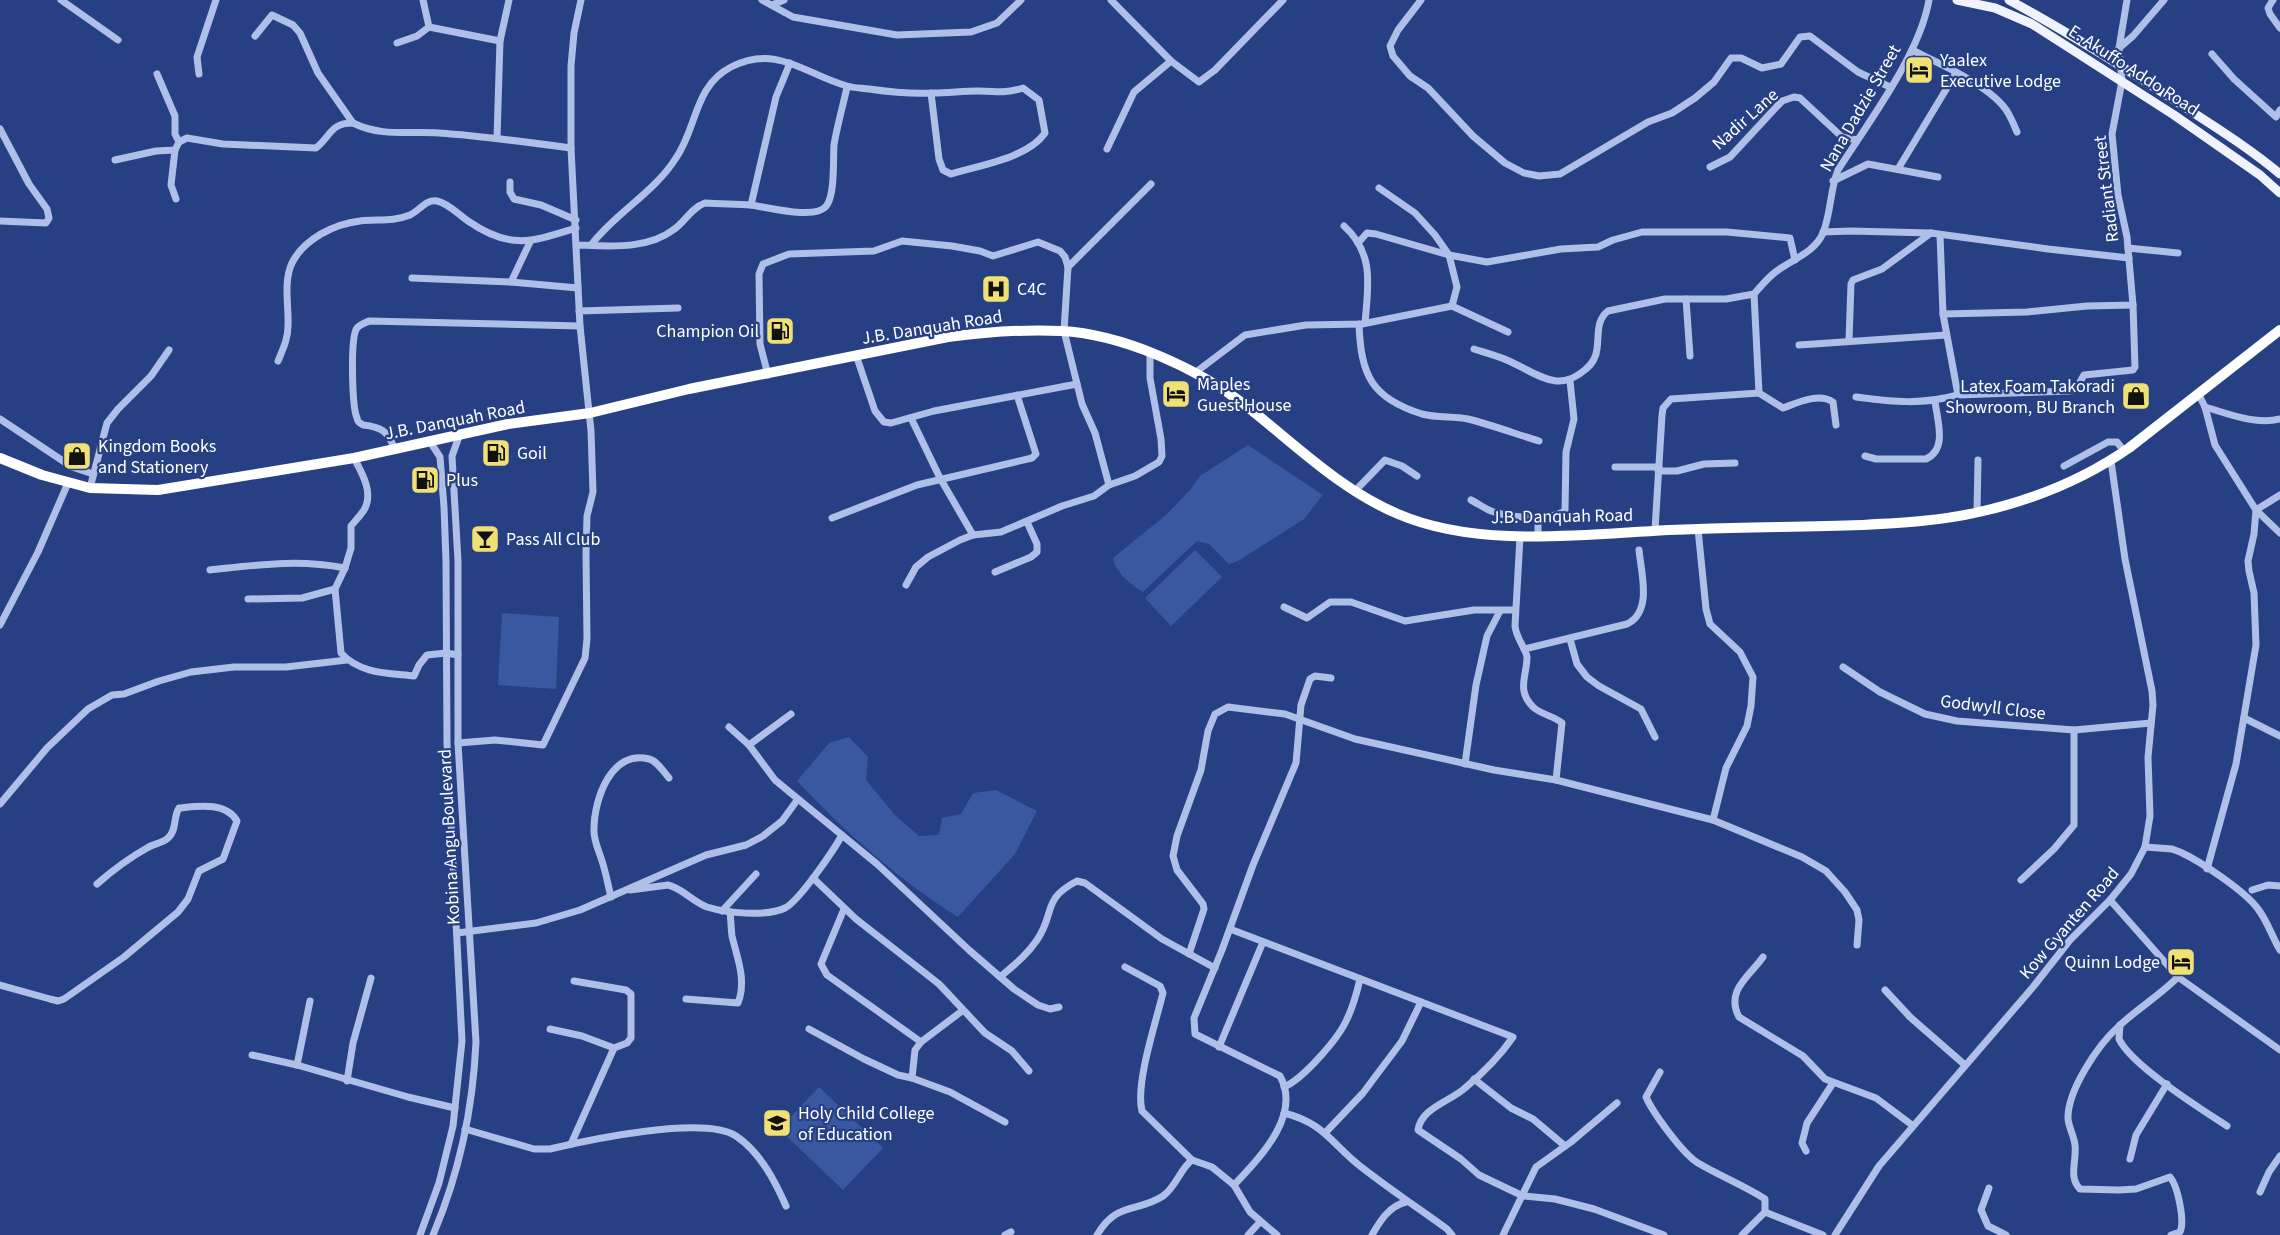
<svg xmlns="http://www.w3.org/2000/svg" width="2280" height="1235" font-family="'Source Sans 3',sans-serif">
<rect width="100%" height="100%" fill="#264083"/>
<g fill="#3a58a0">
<path d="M1248,445L1323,495L1304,519L1238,561L1229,564L1209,544L1197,541L1143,592C1131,585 1115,572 1113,558L1166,515L1190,490L1200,476Z"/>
<path d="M1195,550L1222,577L1171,626L1145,598Z"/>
<path d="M502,613L559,617L556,689L498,685Z"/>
<path d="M849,737L868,757L866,780L895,815L919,836L939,835L942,818L961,814L973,793L996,790L1037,811L1015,854L958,917C899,880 845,832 797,781L829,743Z"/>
<path d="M819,1087L883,1148L843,1190L779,1129Z"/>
</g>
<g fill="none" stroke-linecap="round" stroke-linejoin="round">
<g stroke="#afbfe7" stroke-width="7">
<path d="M61,0L118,40"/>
<path d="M423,0L429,27L500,41"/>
<path d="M762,0L793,17L897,35L971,32L997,23L1021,0"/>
<path d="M1111,0L1171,61L1199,82L1215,70L1283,0"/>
<path d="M1421,0L1398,30L1390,46L1393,56L1410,76L1428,88L1473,136L1505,163L1524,173L1539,176L1560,174L1648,122L1672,113L1695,98L1714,82L1731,58H1741L1762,68L1781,64L1800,37L1810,36L1858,72L1890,87"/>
<path d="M2273,0L2268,8L2270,14L2280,28"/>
<path d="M772,5L784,0"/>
<path d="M255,36L272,15L293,25L300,33L318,73L353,123C381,137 409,131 439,133C483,136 527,142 571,148"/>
<path d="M397,43L417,36L429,27"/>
<path d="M2119,48L2133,36L2164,0"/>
<path d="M1912,50C1938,63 1986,84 2004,107C2010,114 2013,123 2017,132"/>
<path d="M2212,54L2234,79L2276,117L2280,110"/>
<path d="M157,74L175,116V134L179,142"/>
<path d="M199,74L197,57L216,0"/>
<path d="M0,129L29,184L47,209L49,218L46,223L0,221"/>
<path d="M497,138L500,41L509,0"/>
<path d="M1107,149L1134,92L1171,61"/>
<path d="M175,150L171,185L176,199"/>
<path d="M115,160L156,151L175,150L179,142L187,138L223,144L316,148C331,136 330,123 353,123"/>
<path d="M1710,167L1730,157L1782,101L1794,97L1800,98L1842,137L1857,140"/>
<path d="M1898,169L1956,73"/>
<path d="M1833,181L1868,164L1938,177"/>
<path d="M510,182V192L514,199L541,205L576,220"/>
<path d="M1379,188L1415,213L1435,235L1449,255L1457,287L1452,306"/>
<path d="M751,205L776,97L790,63"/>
<path d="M1344,226C1375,254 1368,286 1365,323"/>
<path d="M1823,232L1851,231L1931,233L2048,249L2129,258"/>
<path d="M1940,235L1943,314L1958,395L2070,391L2077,387L2084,375L2133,370L2135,367L2133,305"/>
<path d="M1358,243L1367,233L1376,234L1449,255L1487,262L1561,249L1598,247L1613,240L1642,232H1727L1790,238L1795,260"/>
<path d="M577,245C608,246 647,250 673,230C685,222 691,208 705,203C721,204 736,204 751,205C767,207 817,221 827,205C835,193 833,160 834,145C837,126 843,106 847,87"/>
<path d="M591,245C615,213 654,193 676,158C697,128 694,86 731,67C778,44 804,74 847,86C854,88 862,88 869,89C890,92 912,94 933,93C948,93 963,91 978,91C998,91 1003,94 1023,88L1039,100L1045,133C1028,158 980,165 951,174L943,170L939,159L931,93"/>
<path d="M2128,248L2178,253"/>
<path d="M412,278L511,282L530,242"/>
<path d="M511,282L578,288"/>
<path d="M1686,299L1690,356"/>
<path d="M579,311L678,308"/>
<path d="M1943,314L2027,312L2087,306L2133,305L2127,237L2118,195L2112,134L2122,81L2119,48L2127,0"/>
<path d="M1359,324C1361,375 1371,398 1422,414C1437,418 1453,416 1468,419C1492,425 1516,434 1539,441"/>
<path d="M1849,340L1851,284L1853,280L1882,269L1931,233"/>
<path d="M1799,345L1946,335"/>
<path d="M1474,349C1486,353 1498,356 1509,361C1538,374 1558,394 1586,369C1592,364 1596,358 1597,349C1599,335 1596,320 1608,311L1665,299H1726L1754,294"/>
<path d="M856,355L875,411L884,422L891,423L934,411L1077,384"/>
<path d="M278,361C283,349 288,339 288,326C289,306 283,282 292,263C304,239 334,224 360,221C377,219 393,222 410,215C419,211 426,199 437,201C448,203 459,215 468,221C510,250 531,242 576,228"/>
<path d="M1196,372L1245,335L1306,325L1362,324L1452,306L1508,332"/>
<path d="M768,375L760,344L759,274L763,264L789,254L874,251L902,241L952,246L980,251L993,256L1038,242L1060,251L1065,257L1068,267"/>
<path d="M1759,393L1754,294C1760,287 1766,280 1773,274C1789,260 1814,254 1823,233C1831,213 1830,190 1838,170C1868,123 1920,54 1929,0"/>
<path d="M1759,393L1783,408C1797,403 1819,392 1833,402L1836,425"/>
<path d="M2198,393L2205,407L2215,445L2256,510L2254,534L2248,561L2249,571L2254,593L2256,645L2236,764L2207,869"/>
<path d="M1856,397C1894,402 1921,405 1958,395"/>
<path d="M2205,407C2229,414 2255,425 2280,419"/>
<path d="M911,418L940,478L973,535"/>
<path d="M0,419L72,467L93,474"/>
<path d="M394,448C388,431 381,427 363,425C359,422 358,423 357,418C352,407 350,337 357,328C359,325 365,323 369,321L580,326"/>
<path d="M1865,456L1876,459H1926C1948,449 1937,420 1935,401"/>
<path d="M354,458C362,473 374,493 364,510C360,516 355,521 351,526V548L345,568L335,589L341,653C360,674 388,673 414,676L419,665L427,655L446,653L458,655"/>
<path d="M2064,466L2108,442H2117L2124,451"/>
<path d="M1615,467H1659"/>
<path d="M1658,471H1677L1704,464L1735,463"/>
<path d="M1109,485L1095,433L1082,404L1064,331L1068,267L1151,184"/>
<path d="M90,488L107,423L118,409L151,376L169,350"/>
<path d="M1354,492L1385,460L1402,466L1417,476"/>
<path d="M2280,495L2256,510L2280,533"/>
<path d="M1471,500C1477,503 1484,508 1491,511C1510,518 1548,521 1565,511L1566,452L1574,419L1570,381"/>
<path d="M1977,513L1978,460"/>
<path d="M832,518L917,485L1032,458L1036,454L1017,395"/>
<path d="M1698,529L1706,609L1710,624L1740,652L1753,677L1751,706L1747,726L1726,768L1713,820"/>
<path d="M1655,530L1662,415L1663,408L1671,399L1759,393"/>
<path d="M1520,537L1515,626C1516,638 1526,649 1527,657C1527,676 1516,690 1533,707C1542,715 1554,716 1562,723L1556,780"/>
<path d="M1538,537V518"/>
<path d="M210,570C258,565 297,559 345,568"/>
<path d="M995,572L1031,557L1037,552V544L1027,522"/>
<path d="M906,585L916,567L928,557L960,540L973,535L1001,532L1062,506L1094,496L1109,485L1135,476L1159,462L1162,456L1161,439L1150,378V353"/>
<path d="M248,599L302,598L335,589"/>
<path d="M1284,607L1307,618L1330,602H1351L1405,621L1474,610H1515"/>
<path d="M0,625L38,552L68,483"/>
<path d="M1570,639L1577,664L1587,677L1599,686L1641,709L1655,737"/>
<path d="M1524,649L1627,624C1653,612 1641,572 1639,550"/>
<path d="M1843,667L1880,692L1925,714L1957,721L2074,730L2151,723"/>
<path d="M2244,718L2280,736"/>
<path d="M729,727L749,745L775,780L877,864L969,950L1014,989L1038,1005L1050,1009L1059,1007"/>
<path d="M458,743L495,740L543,745L585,658L587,639L586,554L587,516L593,492L591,431L580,326L571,148V66L574,33L581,0"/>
<path d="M749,745L791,714"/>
<path d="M1465,764L1476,685L1487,636L1500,611"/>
<path d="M0,804L47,748L88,709L112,695L124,694L159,681L191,672L234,667H286L347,660"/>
<path d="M2145,847L2172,849L2180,852C2200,861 2245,891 2258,909C2268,922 2272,937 2280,950"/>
<path d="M813,878L856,919L939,984L985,1033L1012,1051L1029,1071"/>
<path d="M2021,880L2054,849L2074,825V730"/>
<path d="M630,890L668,885C682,888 693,902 707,907C726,913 767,917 785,908C799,901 834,850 842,835"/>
<path d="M2252,890L2268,885L2280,886"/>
<path d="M611,897C608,885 606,873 602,861C599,851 593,839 594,829C594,800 611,749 649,759C657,761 664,772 669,778"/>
<path d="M2110,900L2178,977L2280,1050"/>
<path d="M844,909L821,964L827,975L921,1042"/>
<path d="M722,911L756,874"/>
<path d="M1230,929L1513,1037C1500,1056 1483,1073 1465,1088C1451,1101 1421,1108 1418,1130L1461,1159L1479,1175L1523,1196L1555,1199L1594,1209L1664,1235"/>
<path d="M457,933L536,923L580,910L706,855L746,845L763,836L782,821L798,799"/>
<path d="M1189,954L1204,909L1203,904L1177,870L1173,856L1177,836L1201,770L1208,731L1215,714L1228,707L1285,714L1355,739L1494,770L1556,780L1713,820L1802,857L1826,871L1845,892L1857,910L1859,920L1857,945"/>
<path d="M1763,957C1750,976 1725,990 1739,1017L1803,1056L1825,1079L1876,1098L1912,1125"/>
<path d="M1125,967L1160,986L1163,993C1156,1022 1135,1084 1142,1111L1192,1160"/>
<path d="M1000,977C1014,965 1027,955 1037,940C1056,912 1041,900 1077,881L1085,883L1162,939L1215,968"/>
<path d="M574,981L626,990L631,994V1038L627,1043L614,1048"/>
<path d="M0,985L50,999L58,1001L64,999L124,957L178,912L188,899L199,871L223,859L237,821C226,802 199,806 179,808C173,817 177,831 168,838C163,843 153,844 147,848C129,858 113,870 97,884"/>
<path d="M1885,990L1910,1017L1965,1065"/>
<path d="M686,999L738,1003C747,980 737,958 732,936C731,928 731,920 730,912"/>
<path d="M2120,1025L2119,1039C2131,1065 2201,1109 2227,1126"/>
<path d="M550,1029L582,1036L614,1048L571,1144"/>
<path d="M809,1029L864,1059L898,1075L912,1078L950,1092L1005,1122"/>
<path d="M1219,1047L1263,942"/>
<path d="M252,1055L297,1065L408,1097L455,1108"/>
<path d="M297,1065L310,1001"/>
<path d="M1660,1072L1646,1097C1653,1113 1683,1154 1698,1163C1720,1176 1743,1185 1765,1199V1212L1742,1235"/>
<path d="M912,1078L915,1050L921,1042L962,1011"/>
<path d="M1474,1079L1511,1108L1533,1119L1565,1146"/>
<path d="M347,1081L353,1043L371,978"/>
<path d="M1284,1087C1303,1079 1339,1038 1347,1019C1353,1007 1357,992 1360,979"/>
<path d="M1284,1113C1324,1123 1331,1143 1360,1166C1388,1188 1418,1208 1447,1229L1452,1235"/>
<path d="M465,1129L534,1149H550C588,1140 704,1115 736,1136C760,1152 775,1181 786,1206"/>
<path d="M1326,1132L1363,1093L1402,1041L1421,1002"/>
<path d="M1806,1151L1802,1143L1807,1123L1833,1083"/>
<path d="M2130,1159L2136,1135L2167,1084"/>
<path d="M1989,1188L1981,1210L1988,1226L2006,1235"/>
<path d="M2260,1192L2269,1172L2280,1156"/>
<path d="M1765,1212L1823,1235"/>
<path d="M420,1235L439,1183L453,1126L462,1041L447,743L446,561L444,507L440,457L429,440"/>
<path d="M433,1235C459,1174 473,1108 476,1042L458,743V561L452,456L460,434"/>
<path d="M1005,1235L1011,1232"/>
<path d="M1097,1235C1117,1201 1137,1213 1163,1196C1176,1187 1180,1169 1192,1160L1212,1167L1234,1185"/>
<path d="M1248,1235L1260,1222"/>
<path d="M1277,1235L1250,1212L1234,1185C1259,1158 1302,1116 1280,1076L1195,1034L1194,1018L1222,950L1253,865L1296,763L1301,705L1310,679L1315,676L1331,678"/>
<path d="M1372,1235C1380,1221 1389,1206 1406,1202"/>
<path d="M1503,1235L1536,1167L1571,1142L1617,1103"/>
<path d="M1835,1235L1879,1166L2033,987L2070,940L2110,900L2131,874L2145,847L2150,816L2148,757L2153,705L2152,691L2125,559L2111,461"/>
<path d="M2171,1235L2180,1232C2185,1222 2178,1186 2170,1177L2136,1189L2119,1190L2080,1189C2068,1177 2077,1161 2075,1145C2074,1136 2069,1128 2068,1119C2067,1091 2098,1045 2118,1027C2137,1009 2159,996 2178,977"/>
</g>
<g stroke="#f0f3fd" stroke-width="9">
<path d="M1957,0L1995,8L2032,24L2174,115L2260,175L2280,193"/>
<path d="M2009,0C2066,31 2120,65 2174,100C2210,124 2247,146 2280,174"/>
</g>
<path stroke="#fff" stroke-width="10" d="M0,458L42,475L90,488L158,490L354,458L508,424L590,413L689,389L948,337C986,332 1023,329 1061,331C1122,334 1197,368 1245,405C1295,444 1339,489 1398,514C1486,552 1603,531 1697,529C1752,527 1806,527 1861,525C1900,523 1941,521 1979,512C2033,500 2083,480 2129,448L2280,330"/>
</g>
<defs>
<g id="hotel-square" transform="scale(1.5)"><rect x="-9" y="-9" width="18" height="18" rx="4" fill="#f1e073" stroke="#264083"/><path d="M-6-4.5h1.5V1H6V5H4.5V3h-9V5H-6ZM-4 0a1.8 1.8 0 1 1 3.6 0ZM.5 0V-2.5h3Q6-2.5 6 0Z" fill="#111"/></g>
<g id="hospital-square" transform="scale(1.5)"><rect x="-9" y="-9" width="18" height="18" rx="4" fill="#f1e073" stroke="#264083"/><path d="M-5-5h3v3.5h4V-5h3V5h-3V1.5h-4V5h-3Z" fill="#111"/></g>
<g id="fuel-square" transform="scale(1.5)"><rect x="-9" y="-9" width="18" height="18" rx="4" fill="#f1e073" stroke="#264083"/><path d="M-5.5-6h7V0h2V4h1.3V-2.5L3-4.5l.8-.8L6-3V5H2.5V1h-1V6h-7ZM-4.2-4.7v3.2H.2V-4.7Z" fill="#111"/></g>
<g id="shop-square" transform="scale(1.5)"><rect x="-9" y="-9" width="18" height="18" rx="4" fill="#f1e073" stroke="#264083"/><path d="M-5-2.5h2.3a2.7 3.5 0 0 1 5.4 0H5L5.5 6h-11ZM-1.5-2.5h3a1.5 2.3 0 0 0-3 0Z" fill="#111"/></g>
<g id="bar-square" transform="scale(1.5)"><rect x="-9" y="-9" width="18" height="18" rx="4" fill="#f1e073" stroke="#264083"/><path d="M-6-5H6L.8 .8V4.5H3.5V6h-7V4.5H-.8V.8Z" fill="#111"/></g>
<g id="university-square" transform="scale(1.5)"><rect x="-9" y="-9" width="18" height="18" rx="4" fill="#f1e073" stroke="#264083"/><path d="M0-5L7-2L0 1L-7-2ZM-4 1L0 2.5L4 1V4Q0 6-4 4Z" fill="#111"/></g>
</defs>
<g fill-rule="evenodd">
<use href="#hotel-square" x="1919" y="70"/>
<use href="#hospital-square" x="996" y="289"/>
<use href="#fuel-square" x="780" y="331"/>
<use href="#hotel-square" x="1176" y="394"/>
<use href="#shop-square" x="2136" y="396"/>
<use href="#fuel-square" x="496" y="453"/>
<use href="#shop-square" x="77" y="456"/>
<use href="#fuel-square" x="425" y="480"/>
<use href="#bar-square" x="485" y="539"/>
<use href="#hotel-square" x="2181" y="962"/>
<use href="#university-square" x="777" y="1123"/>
</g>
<g text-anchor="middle" stroke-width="4.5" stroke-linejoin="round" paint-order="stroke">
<g font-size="18" fill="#fff" stroke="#264083" text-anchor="start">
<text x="1940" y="66">Yaalex<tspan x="1940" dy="21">Executive Lodge</tspan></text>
<text x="1017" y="295">C4C</text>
<text x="759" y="337" text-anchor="end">Champion Oil</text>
<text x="1197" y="390">Maples<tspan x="1197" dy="21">Guest House</tspan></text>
<text x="2115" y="392" text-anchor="end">Latex Foam Takoradi<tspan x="2115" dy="21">Showroom, BU Branch</tspan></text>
<text x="98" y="452">Kingdom Books<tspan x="98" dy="21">and Stationery</tspan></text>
<text x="517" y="459">Goil</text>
<text x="446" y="486">Plus</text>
<text x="506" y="545">Pass All Club</text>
<text x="2160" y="968" text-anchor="end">Quinn Lodge</text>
<text x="798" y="1119">Holy Child College<tspan x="798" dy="21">of Education</tspan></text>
</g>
<g font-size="18" fill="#fff" stroke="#264083">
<text transform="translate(2134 70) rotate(33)" y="6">E. Akuffo Addo Road</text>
<text transform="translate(1860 108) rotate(-60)" y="6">Nana Dadzie Street</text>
<text transform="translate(1745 119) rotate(-42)" y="6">Nadir Lane</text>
<text transform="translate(2106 189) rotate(-97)" y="6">Radiant Street</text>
<text transform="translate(932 327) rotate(-9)" y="6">J.B. Danquah Road</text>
<text transform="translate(455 420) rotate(-11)" y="6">J.B. Danquah Road</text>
<text transform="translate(1562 516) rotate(-1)" y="6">J.B. Danquah Road</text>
<text transform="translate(1993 707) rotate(7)" y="6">Godwyll Close</text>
<text transform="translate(449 837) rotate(-93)" y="6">Kobina Angu Boulevard</text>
<text transform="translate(2069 923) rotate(-49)" y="6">Kow Gyanten Road</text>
</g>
</g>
</svg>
